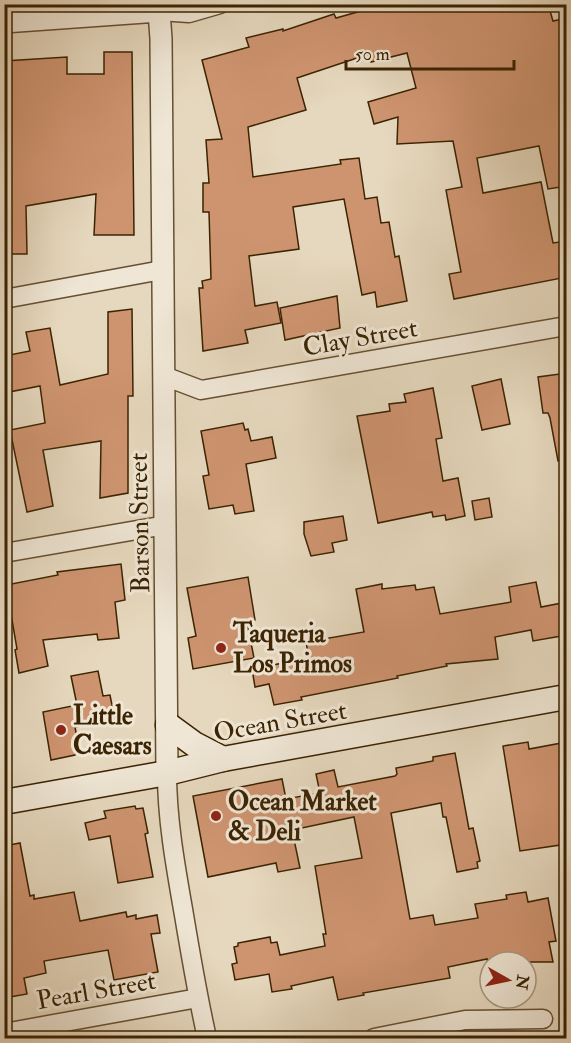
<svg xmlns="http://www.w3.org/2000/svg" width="571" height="1043" font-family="'IM FELL Double Pica',serif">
<rect width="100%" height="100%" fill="#e6d8be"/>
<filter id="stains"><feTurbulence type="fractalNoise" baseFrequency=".00333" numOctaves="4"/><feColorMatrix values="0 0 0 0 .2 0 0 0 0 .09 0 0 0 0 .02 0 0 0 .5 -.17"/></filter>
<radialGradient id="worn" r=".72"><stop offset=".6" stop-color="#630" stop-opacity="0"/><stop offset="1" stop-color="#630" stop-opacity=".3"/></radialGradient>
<g fill="#ce9470" stroke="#3b2302" stroke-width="1.5">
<path d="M386,4H548L553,21L567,18V186L548,189L539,146L477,158L483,193L541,182L553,243L567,241V277L454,299L449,274L461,272L446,190L462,187L453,141L397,144L398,117L374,124L368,102L416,88L407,53L371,62L369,54L297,78L306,110L248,127L253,177L341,164L340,160L359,158L365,199L377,197L381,223L389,222L395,257L399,256L407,301L377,307L375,292L362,295L344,199L293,207L299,249L249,256L255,306L277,302L281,323L245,330L248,343L203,351L199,288H203L202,281L211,279L209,212H203V183H209L206,140L222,139L202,60L249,47L246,38L283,29V31L334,14L336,18Z"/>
<path d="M104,52H132L134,235H94L96,194L26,206L27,254H4V61L67,57V74H104Z"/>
<path d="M337,296L340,328L285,340L280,308Z"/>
<path d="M132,309L133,396H128V493L100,498L101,441L43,450L53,506L27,512L10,430L45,423L40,386L4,393V356L30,351L26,332L50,328L60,385L108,374V312Z"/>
<path d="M567,373V460L558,461L550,418L548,413H543L538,377Z"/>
<path d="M501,379L510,424L482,430L472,386Z"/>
<path d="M433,388L442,438L436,439L443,481L458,478L465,516L446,520L445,515L433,517L432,512L378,523L357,416L390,411L389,404L406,402L404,394Z"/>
<path d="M243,423L245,430L248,429L251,441L272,437L276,458L246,464L254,511L235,514L233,505L209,509L203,476L209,475L201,431Z"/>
<path d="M489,498L492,517L475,520L472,501Z"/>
<path d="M343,516L347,540L332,543L334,552L311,556L304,534V522Z"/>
<path d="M121,564L125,600L115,602L119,638L98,640L97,634L43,640L48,666L19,673L15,650L17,649L6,585L58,575L57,572Z"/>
<path d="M248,577L255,620L247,622L254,658L193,669L188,638L196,636L187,588Z"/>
<path d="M536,582L541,607L567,602V635L533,641L531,630L495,637L498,659L446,664L447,666L397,676L398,678L301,697L302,700L274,705L269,684L255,687L252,669L309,658L306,642L364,632L356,589L382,584V589L415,585L416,590L434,587L440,614L511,602L509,587Z"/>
<path d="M98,671L103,696L110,695L115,720L75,727L79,748L75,755L51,760L43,712L77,705L71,676Z"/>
<path d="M528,742L529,749L567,742V844L520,851L503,746Z"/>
<path d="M455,753L469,829L473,828L480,861L477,862L478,868L457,872L446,817H443L441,803L391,813L410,919L433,915L435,925L478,918L475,904L507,899L506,895L526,892L528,902L548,898L556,941L549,942L553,962H490L489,967L487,959L448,967L450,978L363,993L364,995L338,1000L333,977L291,986L292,989L272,992L269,974L235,980L232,964L237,963L234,947L238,946V943L270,937L271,943L277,942L280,955L325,946L323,934H326L315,866L362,858L354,817L292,830L300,868L278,872L276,863L208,877L193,796L282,779L286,799L320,793L316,774L334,770L338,787L395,776L397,774L396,768L433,761V757Z"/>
<path d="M135,806L136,809L143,808L148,833L145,834L153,877L118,883L110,836L89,840L85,823L106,818L104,811Z"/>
<path d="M20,843L30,896L34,895V899L74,892L80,921L126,912L127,917L136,915V919L157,915L160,933L151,934L158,972L114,980L108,950L44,961L46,973L24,978L27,994L4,998V846Z"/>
</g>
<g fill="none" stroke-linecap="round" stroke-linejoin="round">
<g stroke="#665031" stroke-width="21">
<g id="minor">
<path d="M159,4V11L189,13L220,4"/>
<path d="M4,299L162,270"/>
<path d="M164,376L201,390L566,326"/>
<path d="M4,553L166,525"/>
<path d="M167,773C167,821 176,869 184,915C191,957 198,998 207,1038"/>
<path d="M4,1033L198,998"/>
<path d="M374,1038L465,1020L543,1019"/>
</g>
</g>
<g stroke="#665031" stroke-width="24">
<path id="tertiary" d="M4,22L159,11L161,39L167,773"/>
</g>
<g stroke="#3b2302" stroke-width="27">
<g id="secondary">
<path d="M168,725L194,744L223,759"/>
<path d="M4,802L167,773L223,759L566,697"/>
</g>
</g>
<use href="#minor" stroke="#efe6d5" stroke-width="18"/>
<use href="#tertiary" stroke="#efe6d5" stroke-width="21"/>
<use href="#secondary" stroke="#efe6d5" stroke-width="24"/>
</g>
<g fill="#8f2418" stroke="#efe6d5" stroke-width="2">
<circle cx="221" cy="648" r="6"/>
<circle cx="61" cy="730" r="6"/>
<circle cx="216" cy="816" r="6"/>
</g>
<g text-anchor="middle" stroke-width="6" stroke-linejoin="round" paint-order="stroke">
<g font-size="26" fill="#3b2302" stroke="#efe6d5">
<text transform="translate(360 337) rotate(-10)" y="9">Clay Street</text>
<text transform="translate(139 523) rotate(-91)" y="9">Barson Street</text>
<text transform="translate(280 721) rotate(-10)" y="9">Ocean Street</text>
<text transform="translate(96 990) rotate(-10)" y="9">Pearl Street</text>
</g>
<g font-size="26" font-weight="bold" fill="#3b2302" stroke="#efe6d5" text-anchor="start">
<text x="233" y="642">Taqueria<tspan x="233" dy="30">Los Primos</tspan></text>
<text x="73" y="724">Little<tspan x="73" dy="30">Caesars</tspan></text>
<text x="228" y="810">Ocean Market<tspan x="228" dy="30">&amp; Deli</tspan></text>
</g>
</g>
<rect width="571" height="1043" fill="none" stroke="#e6d8be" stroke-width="24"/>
<rect x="6" y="6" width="559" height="1031" fill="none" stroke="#3b2302" stroke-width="3"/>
<rect x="12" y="12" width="547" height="1019" fill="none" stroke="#3b2302" stroke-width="1.5"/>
<g transform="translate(508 980) rotate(99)"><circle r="28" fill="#efe6d5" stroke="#a79881" stroke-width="1.5"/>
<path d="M0-4.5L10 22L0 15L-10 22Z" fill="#8f2418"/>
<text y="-9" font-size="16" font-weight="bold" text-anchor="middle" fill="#3b2302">N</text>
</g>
<path d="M346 60v9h168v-9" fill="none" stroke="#3b2302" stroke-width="3"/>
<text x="355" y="60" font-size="18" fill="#3b2302" stroke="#efe6d5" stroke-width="4.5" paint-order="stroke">50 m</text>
<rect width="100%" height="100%" filter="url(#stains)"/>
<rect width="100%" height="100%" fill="url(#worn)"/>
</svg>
